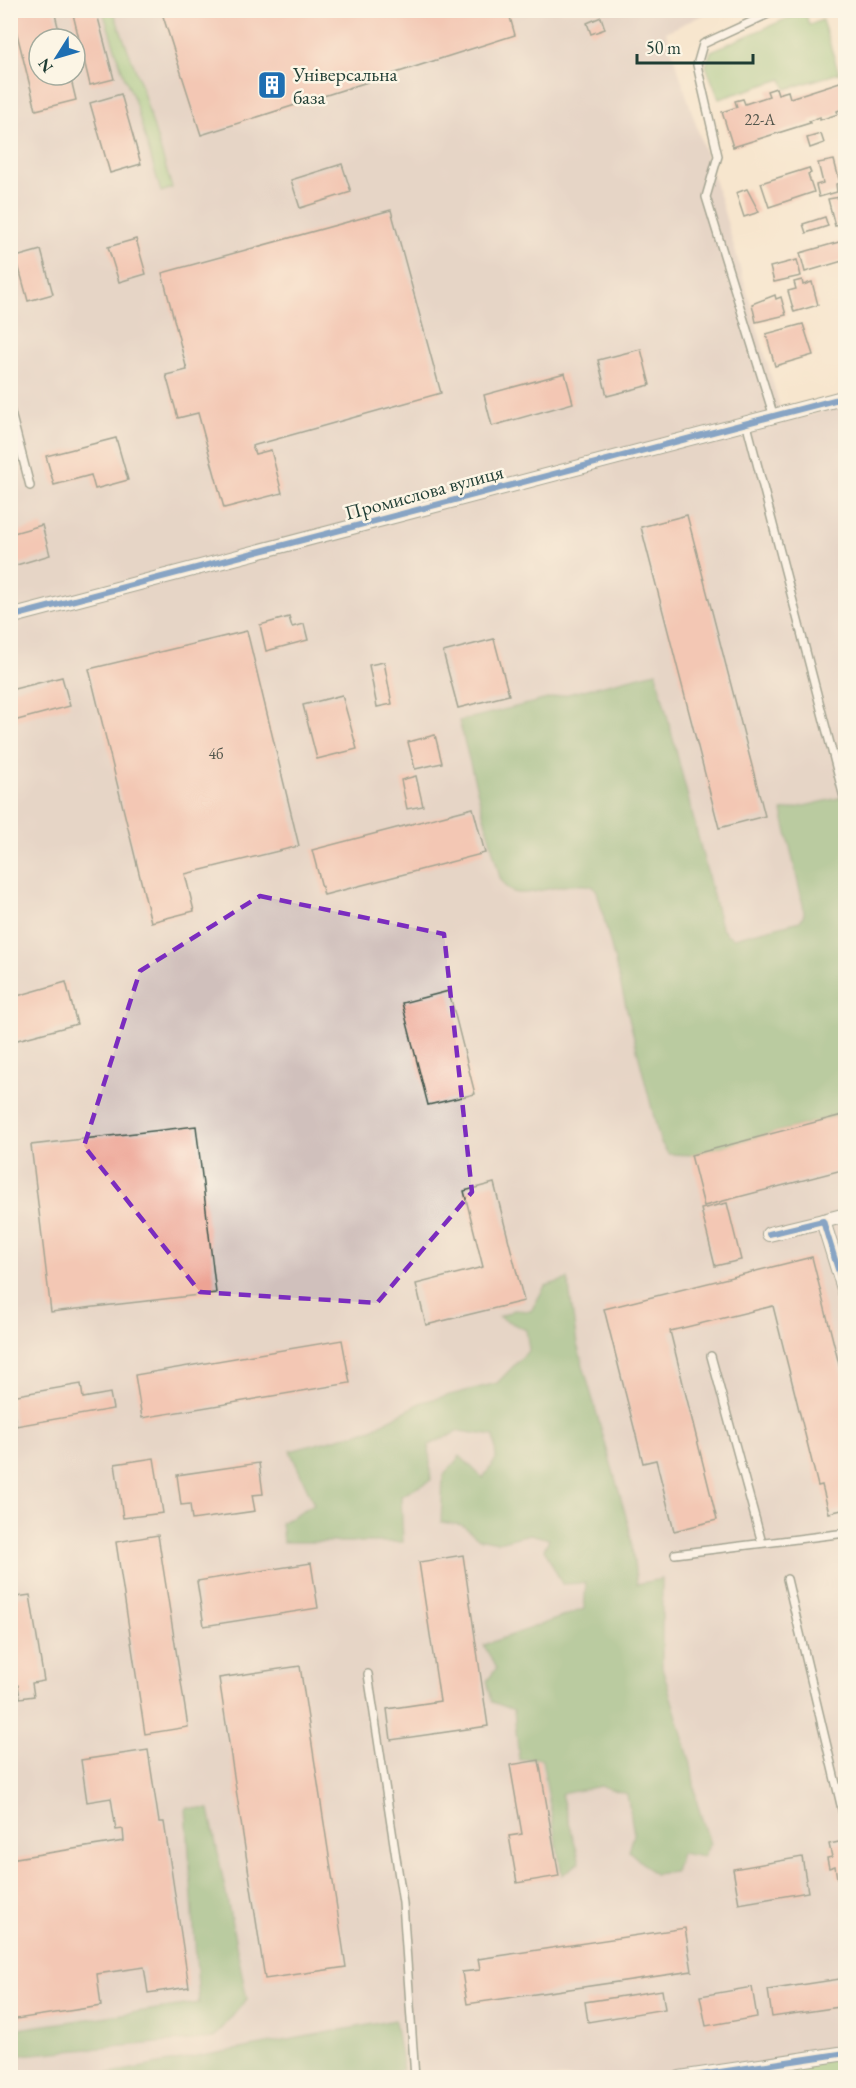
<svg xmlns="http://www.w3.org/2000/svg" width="856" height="2088" font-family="'EB Garamond',serif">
<rect width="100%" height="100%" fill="#fcf5e5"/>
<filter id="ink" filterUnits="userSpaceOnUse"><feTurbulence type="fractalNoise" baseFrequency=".0167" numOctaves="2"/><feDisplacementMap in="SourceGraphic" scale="12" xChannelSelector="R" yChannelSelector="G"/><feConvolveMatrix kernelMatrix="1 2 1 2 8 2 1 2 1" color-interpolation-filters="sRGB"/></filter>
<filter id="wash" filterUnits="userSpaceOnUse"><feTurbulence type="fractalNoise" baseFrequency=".008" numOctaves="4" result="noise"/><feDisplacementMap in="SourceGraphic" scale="24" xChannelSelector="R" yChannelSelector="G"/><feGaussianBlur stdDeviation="1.35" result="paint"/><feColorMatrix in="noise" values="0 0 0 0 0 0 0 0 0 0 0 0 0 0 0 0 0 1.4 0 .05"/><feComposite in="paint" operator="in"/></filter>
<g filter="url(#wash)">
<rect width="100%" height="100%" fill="#f7e6ce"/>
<path fill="#d0c0bc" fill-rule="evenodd" d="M11,11H712L666,32L721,201L784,422L845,405V2053L776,2064L778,2078H11ZM39,39H75V75H39Z"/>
<g fill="#8bc478" stroke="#558056" stroke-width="1.5">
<path d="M103,11H113L139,79L172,188L161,192L134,99L124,76Z"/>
<path d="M805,11L809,25L822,20L839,73L786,89L782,79L719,99L706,66L711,51Z"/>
<path d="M845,2053V2077H778L775,2063Z"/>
</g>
<g fill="#70aa68" stroke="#48744e" stroke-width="1.5">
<path d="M656,672L721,927L726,934L734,938L800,921L804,914L803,905L782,811L843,797L846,805L845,1114L691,1155L668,1154L660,1141L597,891L594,887C569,878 531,898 513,892C506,890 504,884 500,878L459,721Z"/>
<path d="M568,1279L577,1344L629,1527L637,1584L662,1579V1667L691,1764L697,1803L710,1844L703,1857L681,1853L675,1872L654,1874L629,1851L634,1834L627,1794L601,1786L561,1794L580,1862L562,1875L542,1760L538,1758L519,1760L514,1710L492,1702L487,1681L496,1669L484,1645L584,1609L586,1583L562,1584L544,1549L549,1539L530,1534L498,1542L478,1538L462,1525L441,1522L443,1476L460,1456L483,1478L496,1459L494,1436L459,1431L429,1445L431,1480L401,1496L403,1542H283L281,1523L314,1504L290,1451L372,1429L422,1402L497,1383L529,1350L526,1330L499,1317L514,1310L531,1311L545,1286Z"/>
<path d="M186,1808L209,1809L247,1999L214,2038L11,2056V2030L199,2003Z"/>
<path d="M395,2020L403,2070L358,2078L89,2077Z"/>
</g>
<g id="blocks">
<g fill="#eda394">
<path d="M11,10H54L61,39H39V75H70L76,100L36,110Z"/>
<path d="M72,10H96L114,79L90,85Z"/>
<path d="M161,10H508L515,35L201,135Z"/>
<path d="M601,17L605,29L591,34L587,23Z"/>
<path d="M846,80V108L837,111L838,114L820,120V117L809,121L810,123L733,147L722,112L737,107L735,101L743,99L745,104L769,96L767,91L776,88L778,94L788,91L790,98Z"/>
<path d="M121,94L141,164L110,173L90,103Z"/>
<path d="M821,134L824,143L810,148L807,138Z"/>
<path d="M834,160L840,183L836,184L837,192L819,197L816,185L823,183L818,163Z"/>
<path d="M342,164L351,192L300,208L291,180Z"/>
<path d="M809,168L811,173L808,174L814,192L769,207L761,183Z"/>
<path d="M747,189L759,212L744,217L736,193Z"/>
<path d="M846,196V223L835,226L828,199Z"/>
<path d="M391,210L441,393L252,446L255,454L271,450L282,493L224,508L198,413L178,418L166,375L187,370L162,273Z"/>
<path d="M825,217L828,226L806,233L803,224Z"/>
<path d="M136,239L146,274L119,282L108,247Z"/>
<path d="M846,240V260L805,272L800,253Z"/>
<path d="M41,250L53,294L28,301L16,257Z"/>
<path d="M797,260L801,276L774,282L770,267Z"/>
<path d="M802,280L803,285L812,282L818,305L794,312L788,291L796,289L794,282Z"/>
<path d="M775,295L776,299L781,297L786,315L756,322L752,304Z"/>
<path d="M803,324L813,355L775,366L766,334Z"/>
<path d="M641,349L650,385L607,396L598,360Z"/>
<path d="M565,373L573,403L492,426L484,395Z"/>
<path d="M116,438L128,480L95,489L91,475L54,485L46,456Z"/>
<path d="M687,515L765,816L719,828L641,527Z"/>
<path d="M42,525L50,555L10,567V534Z"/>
<path d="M289,617L292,627L304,624L308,640L266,651L260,625Z"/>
<path d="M247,631L299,846L185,874L194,911L151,922L89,669Z"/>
<path d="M494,639L509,695L458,708L443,652Z"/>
<path d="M384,662L392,704L377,707L369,665Z"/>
<path d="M62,677L70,706L10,722V690Z"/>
<path d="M342,695L357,749L317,759L303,705Z"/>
<path d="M435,735L442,763L415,769L408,742Z"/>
<path d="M416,776L423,806L407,809L401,780Z"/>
<path d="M473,808L485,853L324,895L312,850Z"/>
<path d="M66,982L77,1024L10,1042V998Z"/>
<path d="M449,991L475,1094L428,1105L402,1003Z"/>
<path d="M846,1114V1169L704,1206L691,1155Z"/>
<path d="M196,1126L216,1293L51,1312L31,1145Z"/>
<path d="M494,1183L524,1301L426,1325L416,1284L483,1267L464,1191Z"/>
<path d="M727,1203L741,1260L715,1266L701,1209Z"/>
<path d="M812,1257L846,1392V1509L829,1513L822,1485L818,1486L773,1306L670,1331L717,1520L674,1531L656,1460L643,1463L604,1309Z"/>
<path d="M342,1340L350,1383L142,1418L135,1375Z"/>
<path d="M81,1384L83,1398L110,1393L113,1409L16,1426L11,1396Z"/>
<path d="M154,1458L163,1513L123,1518L115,1464Z"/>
<path d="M259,1463L263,1494L252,1495L255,1511L192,1520L190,1504L181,1505L177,1475Z"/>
<path d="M158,1535L188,1727L145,1734L116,1542Z"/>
<path d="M463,1555L488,1726L391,1740L387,1709L440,1701L419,1562Z"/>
<path d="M311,1563L318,1608L204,1626L197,1581Z"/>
<path d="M30,1595L44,1681L32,1683L34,1696L20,1698L18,1685L10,1686V1598Z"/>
<path d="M300,1666L346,1967L265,1979L219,1678Z"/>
<path d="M148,1750L159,1822H164L189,1987L148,1993L144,1967L97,1974L101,2006L10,2020V1859L124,1841L123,1829L116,1830L111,1798L87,1802L81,1760Z"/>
<path d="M539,1760L559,1876L517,1883L509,1836L522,1834L510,1765Z"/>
<path d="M844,1841L846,1876L837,1878L835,1866L829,1868L827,1858L832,1857L829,1844Z"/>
<path d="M802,1857L808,1892L739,1904L733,1869Z"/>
<path d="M685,1928L692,1971L467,2004L462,1972L480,1970L478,1959Z"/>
<path d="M846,1978V2006L772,2017L768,1990Z"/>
<path d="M752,1987L757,2017L706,2026L700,1996Z"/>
<path d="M662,1990L665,2009L588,2022L585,2002Z"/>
</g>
</g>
</g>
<g filter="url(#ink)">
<use href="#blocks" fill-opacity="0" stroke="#3f564b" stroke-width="1.5"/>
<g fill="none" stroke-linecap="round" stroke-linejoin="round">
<g stroke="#3f564b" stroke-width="10">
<g id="lane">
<path d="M10,409L30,486"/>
<path d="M774,417L706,197L718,156L697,65L703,44L777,10"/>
<path d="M747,425L846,805"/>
<path d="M711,1356L762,1543"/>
<path d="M675,1554L846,1533"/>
<path d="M787,1579L846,1826"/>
<path d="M368,1674L403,1903L415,2078"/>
</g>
</g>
<g stroke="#3f564b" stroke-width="16">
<g id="street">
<path d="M10,617L846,397"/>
<path d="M823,1221L846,1215"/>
<path d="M769,1234L823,1221L846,1295"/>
<path d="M680,2078L846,2053"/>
</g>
</g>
<use href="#lane" stroke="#fff" stroke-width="7"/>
<use href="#street" stroke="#fff" stroke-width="14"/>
<g stroke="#fcf5e5" stroke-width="10">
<g id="cycleway">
<path d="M10,617L846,397"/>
<path d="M769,1234L823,1221L846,1295"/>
<path d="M680,2078L846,2053"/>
</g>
</g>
<use href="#cycleway" stroke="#0057b8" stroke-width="6"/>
</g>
</g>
<path d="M0 0H856V2088H0ZM260,896L444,934L472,1192L377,1303L200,1292L84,1146L140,971Z" fill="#f7e6ce" fill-opacity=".55" fill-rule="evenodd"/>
<path fill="none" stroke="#7b2cbf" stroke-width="4.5" stroke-dasharray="12 8" stroke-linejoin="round" d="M260,896L444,934L472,1192L377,1303L200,1292L84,1146L140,971Z"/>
<defs>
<g id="building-square" transform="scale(1.5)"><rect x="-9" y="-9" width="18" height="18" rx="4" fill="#1f6fb2" stroke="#fcf5e5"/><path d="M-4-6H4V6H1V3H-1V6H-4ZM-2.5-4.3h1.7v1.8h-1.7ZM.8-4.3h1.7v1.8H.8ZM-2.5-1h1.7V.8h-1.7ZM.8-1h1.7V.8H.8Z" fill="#fff"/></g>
</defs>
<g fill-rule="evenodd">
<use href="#building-square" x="272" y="85"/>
</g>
<g text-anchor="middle" stroke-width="5" stroke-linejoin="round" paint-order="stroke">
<g font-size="16" fill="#52564c">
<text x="760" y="125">22-А</text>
<text x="216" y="759">4б</text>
</g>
<g font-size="20" fill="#1f3d34" stroke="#fcf5e5" text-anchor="start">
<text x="293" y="81">Універсальна<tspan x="293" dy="23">база</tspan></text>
</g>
<g font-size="20" fill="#1f3d34" stroke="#fcf5e5">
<text transform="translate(424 492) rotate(-15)" y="7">Промислова вулиця</text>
</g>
</g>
<rect width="856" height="2088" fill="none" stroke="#fcf5e5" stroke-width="36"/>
<g transform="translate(57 57) rotate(233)"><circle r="28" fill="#fcf5e5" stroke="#a4ab9e" stroke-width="1.5"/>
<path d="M0-4.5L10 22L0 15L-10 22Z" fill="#1f6fb2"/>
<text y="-9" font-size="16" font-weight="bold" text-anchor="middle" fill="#1f3d34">N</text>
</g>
<path d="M637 54v9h116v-9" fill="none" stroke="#1f3d34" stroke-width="3"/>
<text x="646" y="54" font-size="18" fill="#1f3d34" stroke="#fcf5e5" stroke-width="4.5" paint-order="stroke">50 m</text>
</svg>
